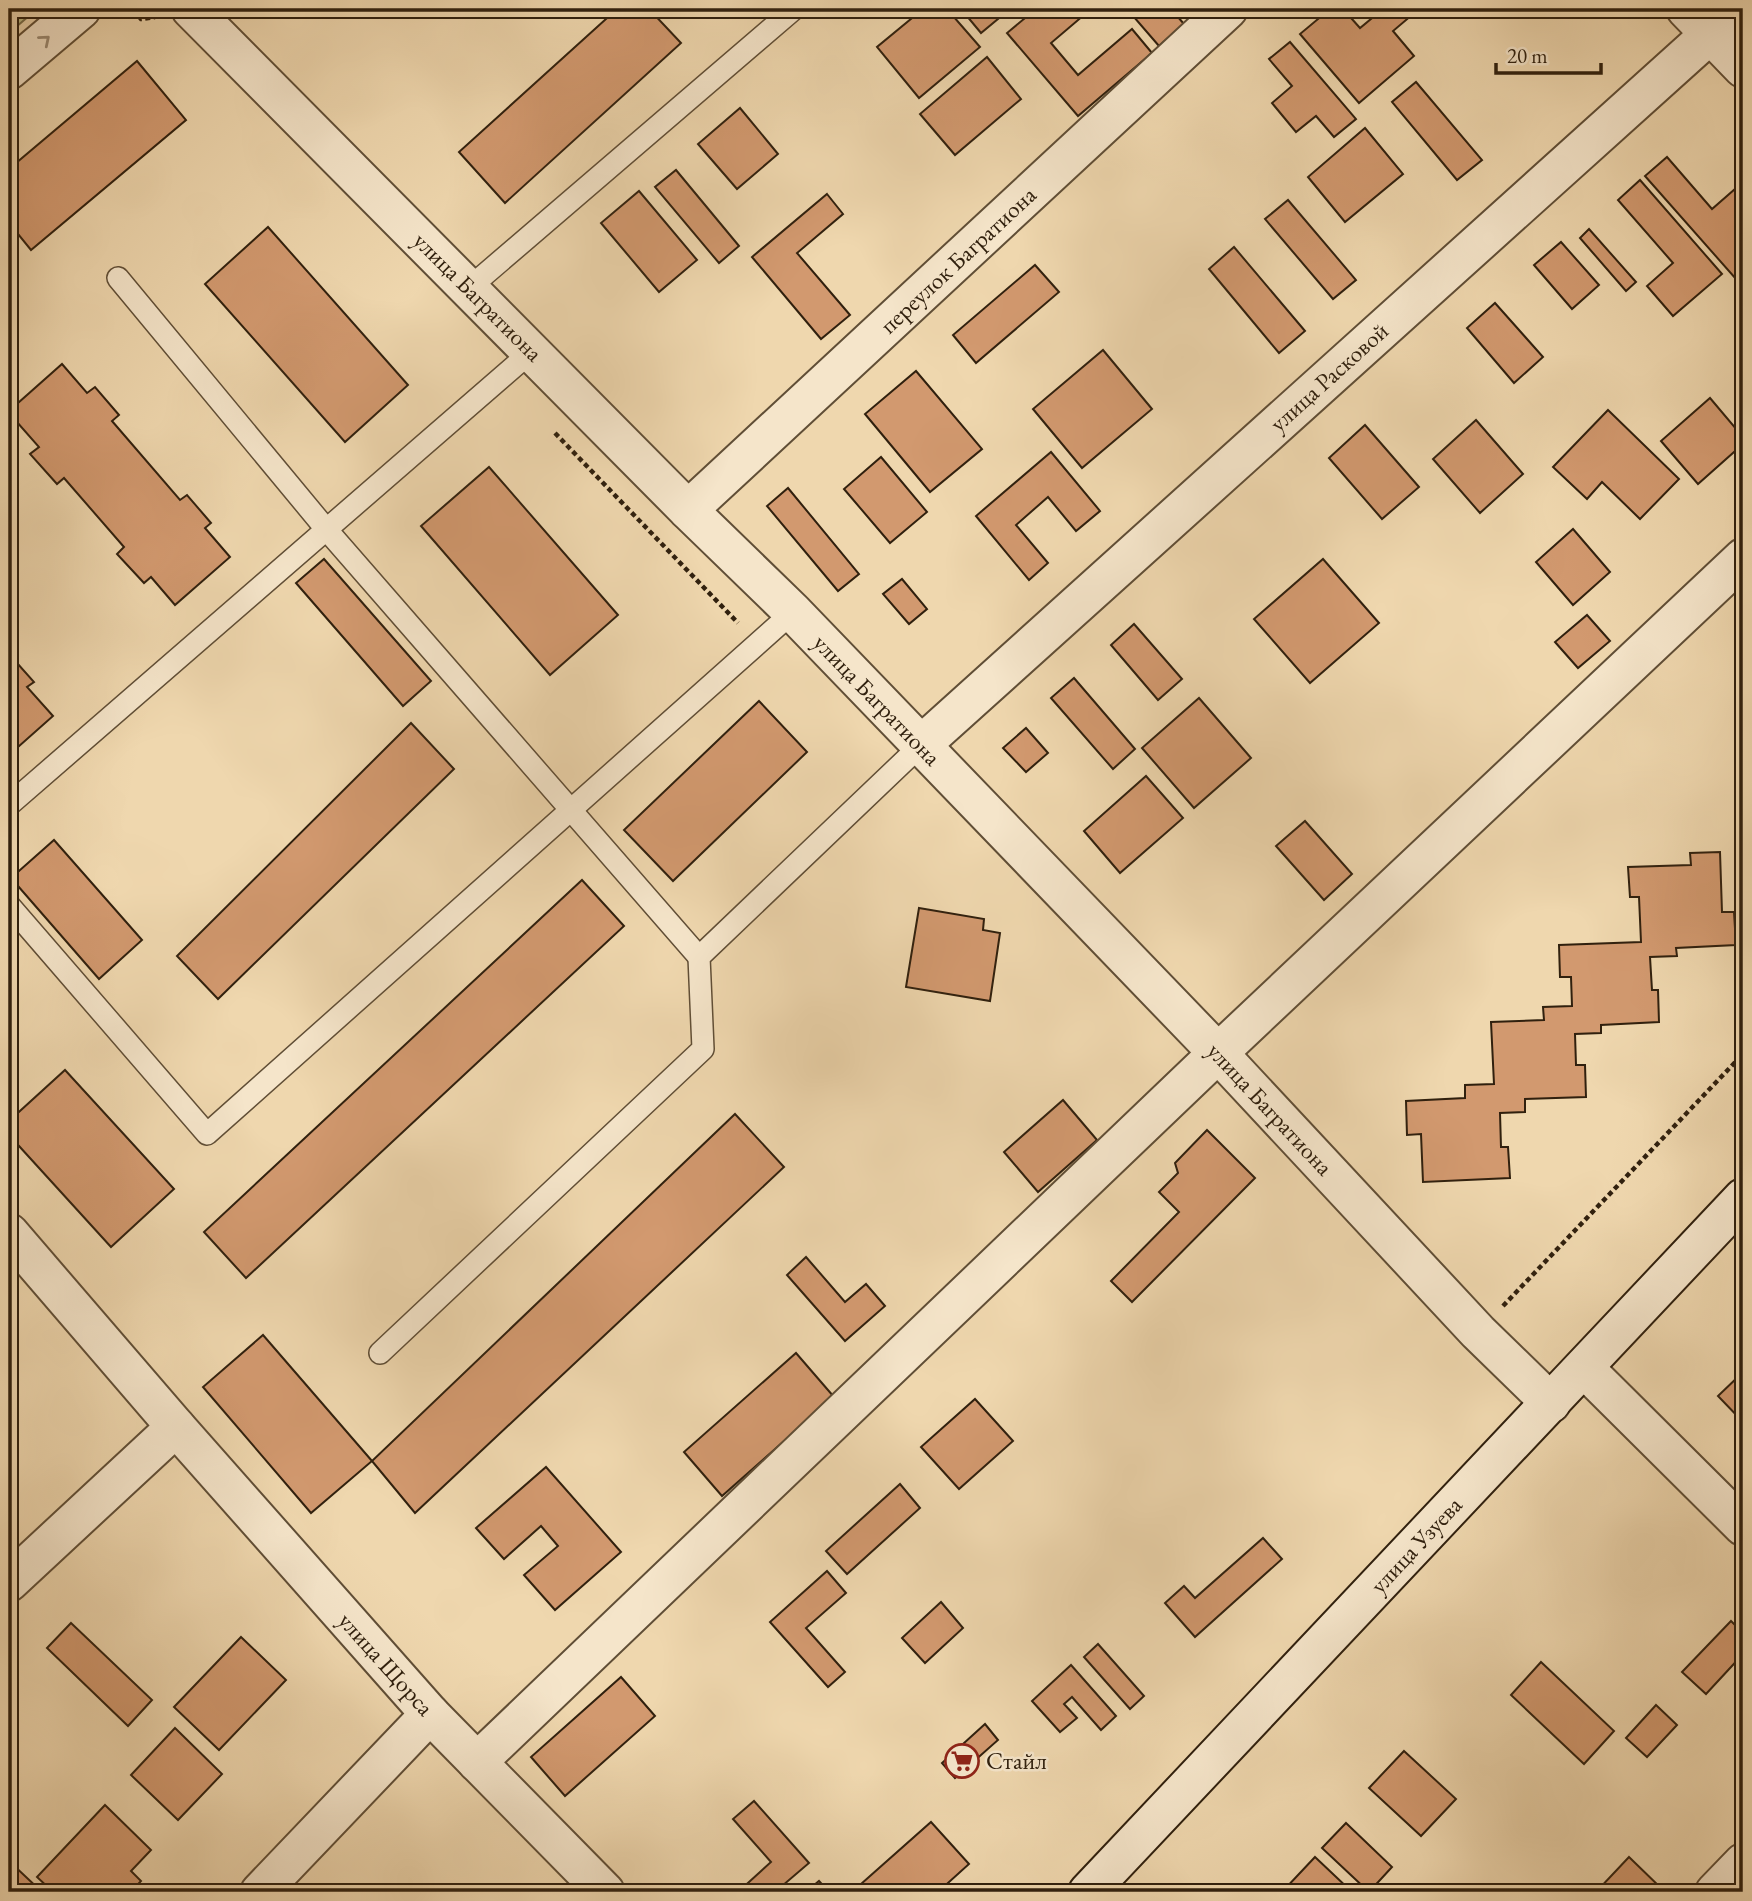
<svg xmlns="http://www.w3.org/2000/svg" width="1752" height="1901" font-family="'EB Garamond',serif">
<rect width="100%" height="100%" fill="#efd7ae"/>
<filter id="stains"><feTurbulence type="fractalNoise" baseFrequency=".00286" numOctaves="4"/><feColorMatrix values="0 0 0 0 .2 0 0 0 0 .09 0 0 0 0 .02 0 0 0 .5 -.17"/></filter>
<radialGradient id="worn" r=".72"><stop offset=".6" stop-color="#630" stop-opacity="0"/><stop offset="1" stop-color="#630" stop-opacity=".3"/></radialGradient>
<path fill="#bebd86" stroke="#776e4a" stroke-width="2" d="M9,9H37L9,33Z"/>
<g fill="#d2996f" stroke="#30200e" stroke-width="2">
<path d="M617,9H649L681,43L505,203L459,152Z"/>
<path d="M923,9H947L980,47L919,98L877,47Z"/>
<path d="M961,9H1010L981,33Z"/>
<path d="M1036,9H1091L1051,43L1078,75L1132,29L1152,53L1078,116L1007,33Z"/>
<path d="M1127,9H1171L1184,24L1159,46Z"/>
<path d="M1330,9H1343L1360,28L1383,9H1419L1393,31L1414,56L1359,103L1300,34Z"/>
<path d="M1290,42L1356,119L1334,137L1316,116L1296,132L1272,103L1292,86L1269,59Z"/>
<path d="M987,57L1021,99L955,155L920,114Z"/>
<path d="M137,61L186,120L31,250L9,223V169Z"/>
<path d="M1416,82L1482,160L1457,180L1392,102Z"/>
<path d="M740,108L778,154L737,189L698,144Z"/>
<path d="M1365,128L1403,174L1345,222L1308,177Z"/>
<path d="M1667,157L1712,209L1743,182V272L1736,279L1645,176Z"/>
<path d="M676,170L739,246L719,263L655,187Z"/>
<path d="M1640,180L1722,274L1673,316L1647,286L1673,263L1618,200Z"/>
<path d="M639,191L697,260L659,292L601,223Z"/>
<path d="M827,194L843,214L797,253L850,315L821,339L752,257Z"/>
<path d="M1288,200L1356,280L1333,299L1265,219Z"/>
<path d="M268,227L408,385L345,442L205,284Z"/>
<path d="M1589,229L1636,282L1626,291L1580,238Z"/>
<path d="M1561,242L1599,285L1572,309L1534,265Z"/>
<path d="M1234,247L1305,331L1279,353L1209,269Z"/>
<path d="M1035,265L1059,292L976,363L953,335Z"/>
<path d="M1495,303L1543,357L1514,383L1467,328Z"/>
<path d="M1103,350L1152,409L1082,468L1033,409Z"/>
<path d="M62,364L87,393L95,387L119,415L112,421L180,500L187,495L211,523L205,528L230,557L175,605L151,577L144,583L117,554L124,547L64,478L57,484L30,454L39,447L9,413V411Z"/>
<path d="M916,371L982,449L930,492L865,414Z"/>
<path d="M1710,398L1743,437V444L1698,484L1661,441Z"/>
<path d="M1608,410L1679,479L1640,519L1602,482L1587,499L1553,467Z"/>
<path d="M1476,420L1523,474L1480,513L1433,459Z"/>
<path d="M1365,425L1419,487L1382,519L1329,458Z"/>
<path d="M1051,452L1100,511L1076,531L1048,497L1016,525L1048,563L1029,580L976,516Z"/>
<path d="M881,457L927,512L890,543L844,489Z"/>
<path d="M489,467L618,615L550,675L421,526Z"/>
<path d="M788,488L859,574L838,591L767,506Z"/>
<path d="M1573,529L1610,572L1573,605L1536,562Z"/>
<path d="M324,559L431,681L403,706L296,583Z"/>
<path d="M1323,559L1379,623L1310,683L1254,619Z"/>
<path d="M902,579L927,609L909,624L883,594Z"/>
<path d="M1587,615L1610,641L1578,668L1555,642Z"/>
<path d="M1134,624L1182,679L1158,700L1111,645Z"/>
<path d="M9,654L34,682L27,687L53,716L9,755Z"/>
<path d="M1074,678L1135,749L1113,769L1051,698Z"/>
<path d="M1199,698L1251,758L1194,808L1142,748Z"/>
<path d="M1740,698H1743V732H1741Z"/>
<path d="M759,701L807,752L673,881L624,830Z"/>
<path d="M411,723L454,769L218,999L177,956Z"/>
<path d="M1026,728L1048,753L1026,772L1003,748Z"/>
<path d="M1146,776L1183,818L1120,873L1084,831Z"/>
<path d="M1305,821L1352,874L1324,900L1276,846Z"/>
<path d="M54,840L142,940L99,979L11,878Z"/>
<path d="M1720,852L1722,912H1734L1736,945L1676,948L1677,956L1650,957L1652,990H1658L1659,1022L1601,1025V1033L1575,1034L1576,1065H1585L1586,1097L1525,1099V1112L1500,1113L1501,1147H1508L1510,1178L1423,1182L1421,1134L1407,1135L1406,1101L1465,1098V1085L1494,1084L1491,1022L1544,1020L1543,1007L1572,1006L1571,977H1560L1559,945L1641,942L1639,897H1630L1628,867L1691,865L1690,853Z"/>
<path d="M582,880L624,926L246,1278L204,1232Z"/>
<path d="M919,908L984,919L983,930L1000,933L990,1001L906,987Z"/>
<path d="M65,1070L174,1189L111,1247L9,1135V1121Z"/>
<path d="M1063,1100L1097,1140L1038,1192L1004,1152Z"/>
<path d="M735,1114L784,1167L415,1513L372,1461Z"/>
<path d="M1207,1130L1255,1178L1132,1302L1111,1281L1179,1212L1159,1192L1178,1173L1175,1163Z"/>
<path d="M806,1257L845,1302L866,1284L885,1306L845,1341L787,1275Z"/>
<path d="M263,1335L372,1461L311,1513L203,1387Z"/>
<path d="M796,1353L834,1397L722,1496L684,1452Z"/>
<path d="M1741,1374L1743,1376V1422L1718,1396Z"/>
<path d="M975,1399L1013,1441L959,1489L921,1447Z"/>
<path d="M546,1467L621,1552L555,1610L524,1575L558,1546L541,1526L504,1559L476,1528Z"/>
<path d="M900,1484L920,1508L847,1574L826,1551Z"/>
<path d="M1263,1538L1282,1559L1195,1637L1165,1603L1184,1586L1195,1598Z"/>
<path d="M827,1571L846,1593L806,1628L845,1672L828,1687L770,1622Z"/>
<path d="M941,1602L963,1628L925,1663L902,1638Z"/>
<path d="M1731,1621L1743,1633V1654L1706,1694L1682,1672Z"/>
<path d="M71,1623L152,1700L128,1726L47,1648Z"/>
<path d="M241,1637L286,1680L219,1750L174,1707Z"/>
<path d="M1098,1644L1144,1696L1130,1709L1084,1657Z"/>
<path d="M1541,1662L1614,1731L1584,1764L1511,1695Z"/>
<path d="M1071,1665L1116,1716L1101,1730L1072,1697L1064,1704L1077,1718L1060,1732L1032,1701Z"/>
<path d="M621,1677L655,1716L565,1796L531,1757Z"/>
<path d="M1656,1705L1677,1725L1647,1757L1626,1738Z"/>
<path d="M985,1724L998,1740L955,1778L942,1763Z"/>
<path d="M175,1728L222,1774L178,1820L131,1775Z"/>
<path d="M1404,1751L1456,1799L1421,1836L1369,1788Z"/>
<path d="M754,1801L809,1863L775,1892H738L771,1862L733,1819Z"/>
<path d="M105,1805L151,1850L131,1871L141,1881L131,1892H120L115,1887L111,1892H53L37,1877Z"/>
<path d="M931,1822L969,1864L938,1892H852Z"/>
<path d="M1346,1823L1392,1867L1369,1892L1322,1848Z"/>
<path d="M1315,1857L1352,1892H1282Z"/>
<path d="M1629,1857L1662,1889L1659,1892H1596Z"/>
<path d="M9,1861L42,1892H9Z"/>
<path d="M819,1881L829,1892H806Z"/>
</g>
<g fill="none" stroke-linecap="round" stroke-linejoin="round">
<g stroke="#604e36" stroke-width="24">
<g id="service">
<path d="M118,278L326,529L699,957"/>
<path d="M469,288L794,9"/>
<path d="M9,805L532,351"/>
<path d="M9,905L207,1134L793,612"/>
<path d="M380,1353L703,1049L699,957L920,746"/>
</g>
</g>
<g stroke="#604e36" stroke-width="42">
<g id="minor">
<path d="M1686,9L1743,68"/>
<path d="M688,510L1228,9"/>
<path d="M920,746L1738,9"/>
<path d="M9,1233L176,1427L430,1714L605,1892"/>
<path d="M1584,1368L1743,1526"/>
<path d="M9,1582L176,1427"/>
<path d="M477,1762L1218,1053L1743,558"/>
<path d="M260,1892L430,1714"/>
<path d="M1715,1892L1743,1863"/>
</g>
</g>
<g stroke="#604e36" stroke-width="42">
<g id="tertiary">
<path d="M191,9L688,510L793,612L1218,1053L1478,1332L1551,1403"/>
<path d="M9,70L81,9"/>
</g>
</g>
<g stroke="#30200e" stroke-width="42">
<path id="secondary" d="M1088,1892L1743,1198"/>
</g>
<g stroke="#30200e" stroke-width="4.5" stroke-dasharray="5 3.5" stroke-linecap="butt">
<path d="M133,9L141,19L155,17"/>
<path d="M555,433L738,623"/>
<path d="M1503,1306L1743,1054"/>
</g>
<use href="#service" stroke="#f5e5ca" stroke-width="21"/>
<use href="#minor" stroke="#f5e5ca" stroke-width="38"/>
<use href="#tertiary" stroke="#f5e5ca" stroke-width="38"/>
<use href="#secondary" stroke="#f5e5ca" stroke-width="38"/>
</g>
<defs><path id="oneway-chevron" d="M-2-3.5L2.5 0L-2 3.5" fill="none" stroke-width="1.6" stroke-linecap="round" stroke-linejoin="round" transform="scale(1.75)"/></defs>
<use stroke="#9c8c75" href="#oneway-chevron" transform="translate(45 40) rotate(-40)"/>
<defs>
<g id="supermarket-ring" transform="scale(1.75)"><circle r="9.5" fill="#f5e5ca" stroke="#8f2418" stroke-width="1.5"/><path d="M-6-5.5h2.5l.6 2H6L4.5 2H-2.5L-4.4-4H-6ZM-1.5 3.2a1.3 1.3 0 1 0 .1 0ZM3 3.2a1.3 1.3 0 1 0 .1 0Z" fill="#8f2418"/></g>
</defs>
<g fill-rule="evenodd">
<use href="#supermarket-ring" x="962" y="1761"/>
</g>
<g text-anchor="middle" stroke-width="5" stroke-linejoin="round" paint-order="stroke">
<g font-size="24" fill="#30200e" stroke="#f5e5ca">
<text transform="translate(958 260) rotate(-43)" y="8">переулок Багратиона</text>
<text transform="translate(478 297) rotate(45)" y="8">улица Багратиона</text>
<text transform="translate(1329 377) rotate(-42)" y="8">улица Расковой</text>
<text transform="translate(877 700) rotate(46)" y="8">улица Багратиона</text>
<text transform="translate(1270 1109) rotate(47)" y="8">улица Багратиона</text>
<text transform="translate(1416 1545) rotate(-47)" y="8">улица Узуева</text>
<text transform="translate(386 1664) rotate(48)" y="8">улица Щорса</text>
</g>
<g font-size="24" fill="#30200e" stroke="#f5e5ca" text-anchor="start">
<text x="986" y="1769">Стайл</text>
</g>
</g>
<rect width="1752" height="1901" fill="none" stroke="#efd7ae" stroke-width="35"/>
<rect x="10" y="10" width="1731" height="1880" fill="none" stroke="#30200e" stroke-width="3.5"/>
<rect x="18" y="18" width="1717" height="1866" fill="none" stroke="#30200e" stroke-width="2"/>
<path d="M1496 63v10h105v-10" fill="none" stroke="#30200e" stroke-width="3.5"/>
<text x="1507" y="63" font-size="21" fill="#30200e" stroke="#f5e5ca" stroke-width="5" paint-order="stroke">20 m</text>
<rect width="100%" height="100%" filter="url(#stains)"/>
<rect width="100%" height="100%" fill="url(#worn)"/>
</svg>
